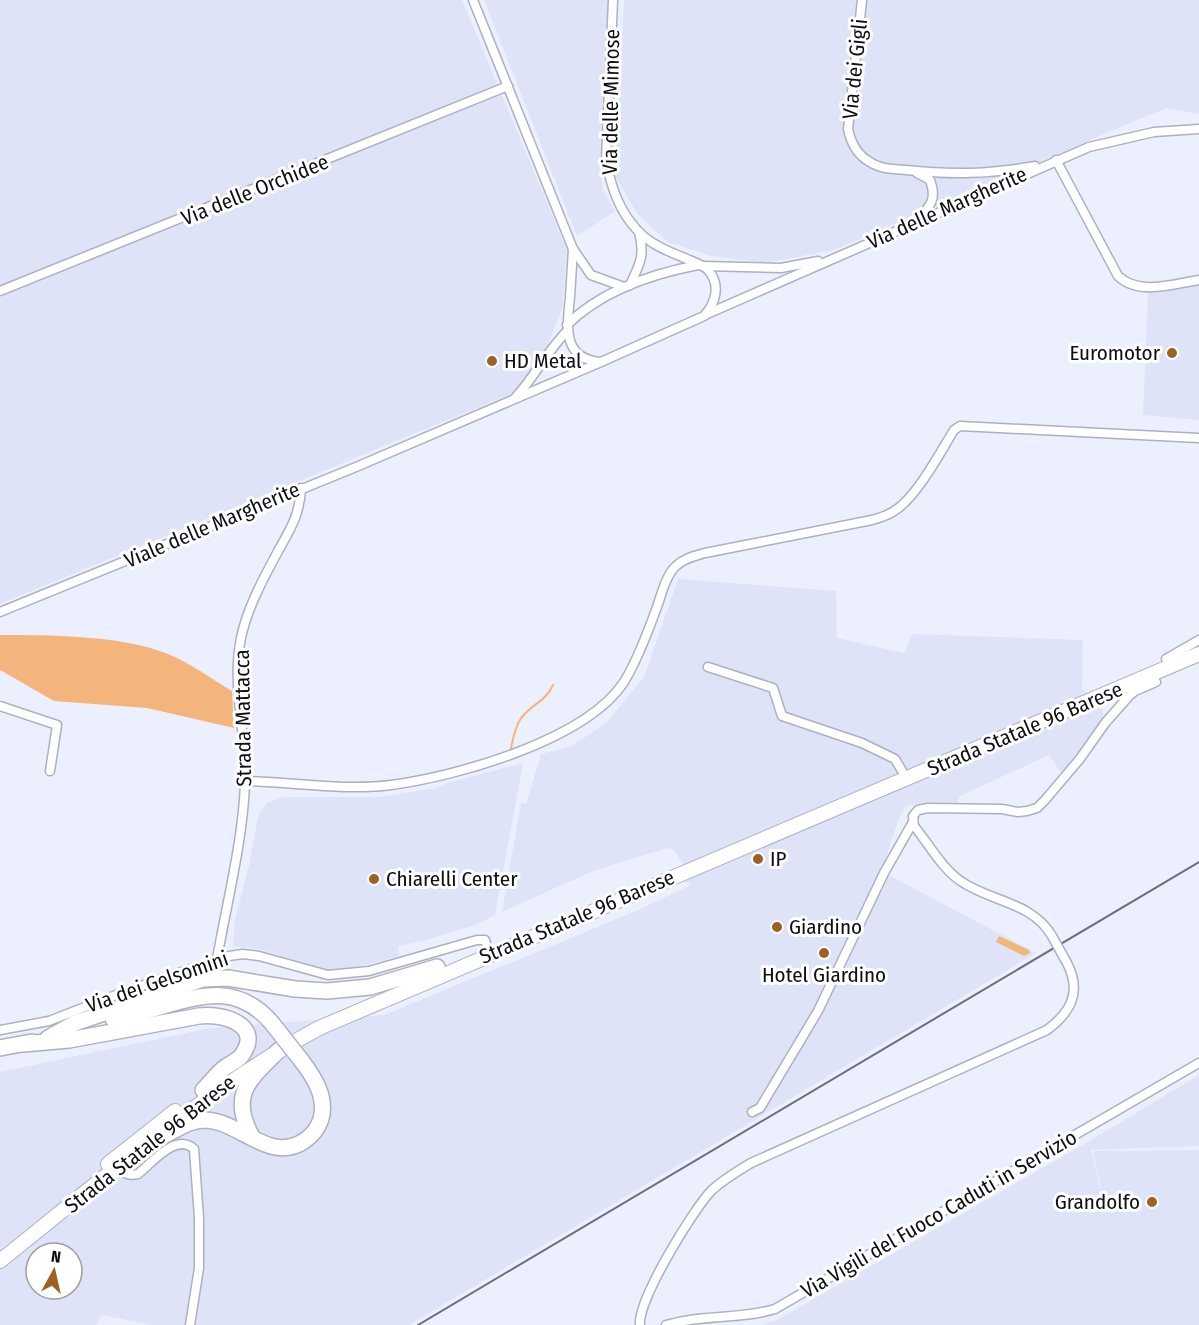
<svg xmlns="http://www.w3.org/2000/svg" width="1199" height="1325" font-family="'Fira Sans Condensed',sans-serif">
<rect width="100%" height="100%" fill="#eceffe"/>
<g fill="#dfe3f8" fill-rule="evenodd">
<path d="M0,0H462L567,250L562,309L544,354L518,391L0,604Z"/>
<path d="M484,0H608L601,169L603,190L615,211L577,236Z"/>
<path d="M624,0H1199V114L1167,108L1144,117L834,250L765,263L711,256L668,242L638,215L615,176Z"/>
<path d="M1199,283V420L1143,415L1148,291Z"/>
<path d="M678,579L836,591L837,638L904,653L912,634L1083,640L1082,688L1103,709V718L1074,760L1062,774L1049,755L960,796L957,804L934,802L906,806L900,816L881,871L1036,953L409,1325H153L101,1315L96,1325H0V1072L210,1028L384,1015L634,912L691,885L683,880L691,876L674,850L667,848L593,871L502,912L521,803L526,804L541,754L572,746L606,723L644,677ZM36,1253H72V1289H36Z"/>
<path d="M523,763L495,915L473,926L423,941L398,946L399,956L361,966L329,970L259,949L233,946L235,920L249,865L257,822L259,814L267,803L284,797H379L436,788L447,783Z"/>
<path d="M1199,1075V1146L1091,1150L1105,1209L1093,1151L1199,1150V1325H762L777,1320L1086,1143Z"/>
</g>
<g fill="#f4b57d">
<path d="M0,635C51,635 131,635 177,658C196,667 213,680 232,691L234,728L147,708L54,701L0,670Z"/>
<path d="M999,936L1029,950L1030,953L1024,956L996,942Z"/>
</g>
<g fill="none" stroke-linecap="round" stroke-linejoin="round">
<path stroke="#f4b57d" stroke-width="2" d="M511,748C513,739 515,727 520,720C529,705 545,703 553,685"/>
<g stroke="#aeb0be" stroke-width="11">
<g id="street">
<path d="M473,0L573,249L591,275L624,287"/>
<path d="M862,0L848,129C851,143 857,155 870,162C880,169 894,169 906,170C953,175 989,174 1035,166"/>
<path d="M1056,160L1118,276C1139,296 1173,284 1199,280"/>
<path d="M917,173L930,180C937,199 931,206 918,218"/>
<path d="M573,249C572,265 571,281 570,297C567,327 562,359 601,362L704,316C716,303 721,284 708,270C703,265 694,262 687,259C670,252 651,245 638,231C619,211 611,187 606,160L613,0"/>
<path d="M702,266L781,268L818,261"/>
<path d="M630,285C640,263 645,257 639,232"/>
<path d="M0,291L508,86"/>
<path d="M707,314L1089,147L1154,132L1199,129"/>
<path d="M567,325C602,290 651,274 698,265"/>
<path d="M516,397C535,376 548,350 568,330"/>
<path d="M0,612L356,467L601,362"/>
<path d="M1166,659L1199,640"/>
<path d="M708,667L773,688L782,716L862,743L895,759L902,771"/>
<path d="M0,706L57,725L50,771"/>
<path d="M245,781C293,782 344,791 391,785C458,776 586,740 624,682C638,659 648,632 657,607C662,593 666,575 676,566C684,558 695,556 705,553L872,520C879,518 887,516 894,511C916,498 940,453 954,430L960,426C1040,430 1119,434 1199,438"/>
<path d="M1052,936C1032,902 992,902 962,882C942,869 929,844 914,826L913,816L918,810L928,808L1002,809L1018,812L1027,811L1037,808L1045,800L1079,760L1106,722L1129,696L1135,691L1156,682"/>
<path d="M217,959C227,902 243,840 245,783C247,735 231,686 241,638C247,609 262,581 276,555C289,531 300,516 301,488"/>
<path d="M0,1030L49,1021L126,991L229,956L243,954L259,956L328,975L369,971L477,940H485L487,946"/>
<path d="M752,1112L760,1108L818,1011L884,873L913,822"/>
<path d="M118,1168C125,1174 129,1176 138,1174C152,1163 176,1132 194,1149L199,1218V1268L190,1325"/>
<path d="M640,1325C637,1301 694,1208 712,1190C724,1179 738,1171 751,1163L1047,1030C1071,1012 1082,992 1067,963"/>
<path d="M666,1325C703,1314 738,1320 775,1309L1199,1063"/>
</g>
</g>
<g stroke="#aeb0be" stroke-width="16">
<g id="primary">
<path d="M108,1164L175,1111"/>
<path d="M0,1261C103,1179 203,1091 319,1028L1199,654"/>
</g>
</g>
<g stroke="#aeb0be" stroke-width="18">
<g id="highway">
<path d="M113,1019C130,1015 147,1011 163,1006C206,994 238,985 271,1022"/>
<path d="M48,1038L75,1023L203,979L228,978L295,989L327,991L370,987L437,967"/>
<path d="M23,1044L69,1040L199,1016C221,1013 264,1024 242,1055C238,1061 229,1064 223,1069C216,1075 210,1083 203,1090"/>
<path d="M0,1048L32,1042"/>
<path d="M252,1137C229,1094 249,1080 279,1050"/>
<path d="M154,1140C172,1134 185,1120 205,1120C240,1121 270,1164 304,1141C312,1136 318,1128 321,1119C327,1097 314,1077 301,1060"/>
</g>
</g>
<use href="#street" stroke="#fff" stroke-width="8"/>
<use href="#primary" stroke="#fff" stroke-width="14"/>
<use href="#highway" stroke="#fff" stroke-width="15"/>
<path stroke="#6d6e77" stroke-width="2" d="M418,1325L1199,862"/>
<g stroke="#aeb0be" stroke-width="11" stroke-linecap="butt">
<path id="street-bridge" d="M1052,936L1067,963"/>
</g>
<g stroke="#aeb0be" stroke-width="18" stroke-linecap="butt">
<path id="highway-bridge" d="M271,1022L301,1060"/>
</g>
<use href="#street-bridge" stroke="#fff" stroke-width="8"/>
<use href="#highway-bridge" stroke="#fff" stroke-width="15"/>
</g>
<g fill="#9d6123" stroke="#fff" stroke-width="2">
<circle cx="1172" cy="353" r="6"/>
<circle cx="492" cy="361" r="6"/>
<circle cx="758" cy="859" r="6"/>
<circle cx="374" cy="879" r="6"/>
<circle cx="777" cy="927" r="6"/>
<circle cx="824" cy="953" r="6"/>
<circle cx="1152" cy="1202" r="6"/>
</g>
<g text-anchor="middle" stroke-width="6" stroke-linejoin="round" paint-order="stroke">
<g font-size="21" fill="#0e0e13" stroke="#fff">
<text transform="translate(855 69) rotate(-84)" y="7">Via dei Gigli</text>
<text transform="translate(611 102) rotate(-89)" y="7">Via delle Mimose</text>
<text transform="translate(255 190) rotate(-22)" y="7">Via delle Orchidee</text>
<text transform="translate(947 208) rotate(-24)" y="7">Via delle Margherite</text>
<text transform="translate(212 525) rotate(-23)" y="7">Viale delle Margherite</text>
<text transform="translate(243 718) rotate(-91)" y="7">Strada Mattacca</text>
<text transform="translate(1025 729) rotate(-23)" y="7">Strada Statale 96 Barese</text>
<text transform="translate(577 917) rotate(-23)" y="7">Strada Statale 96 Barese</text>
<text transform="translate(157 982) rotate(-19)" y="7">Via dei Gelsomini</text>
<text transform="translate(150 1144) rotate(-38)" y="7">Strada Statale 96 Barese</text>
<text transform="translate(939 1214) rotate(-30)" y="7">Via Vigili del Fuoco Caduti in Servizio</text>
</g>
<g font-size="21" fill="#0e0e13" stroke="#fff" text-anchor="start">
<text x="1160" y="360" text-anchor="end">Euromotor</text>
<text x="504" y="368">HD Metal</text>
<text x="770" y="866">IP</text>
<text x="386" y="886">Chiarelli Center</text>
<text x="789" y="934">Giardino</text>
<text x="824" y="982" text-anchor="middle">Hotel Giardino</text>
<text x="1140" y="1209" text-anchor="end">Grandolfo</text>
</g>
</g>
<g transform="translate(54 1271) rotate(8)"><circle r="28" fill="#ffffff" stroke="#9f9fa1" stroke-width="1.5"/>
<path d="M0-4.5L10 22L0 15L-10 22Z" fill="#9d6123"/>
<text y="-9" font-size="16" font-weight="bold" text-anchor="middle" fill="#0e0e13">N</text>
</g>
</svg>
